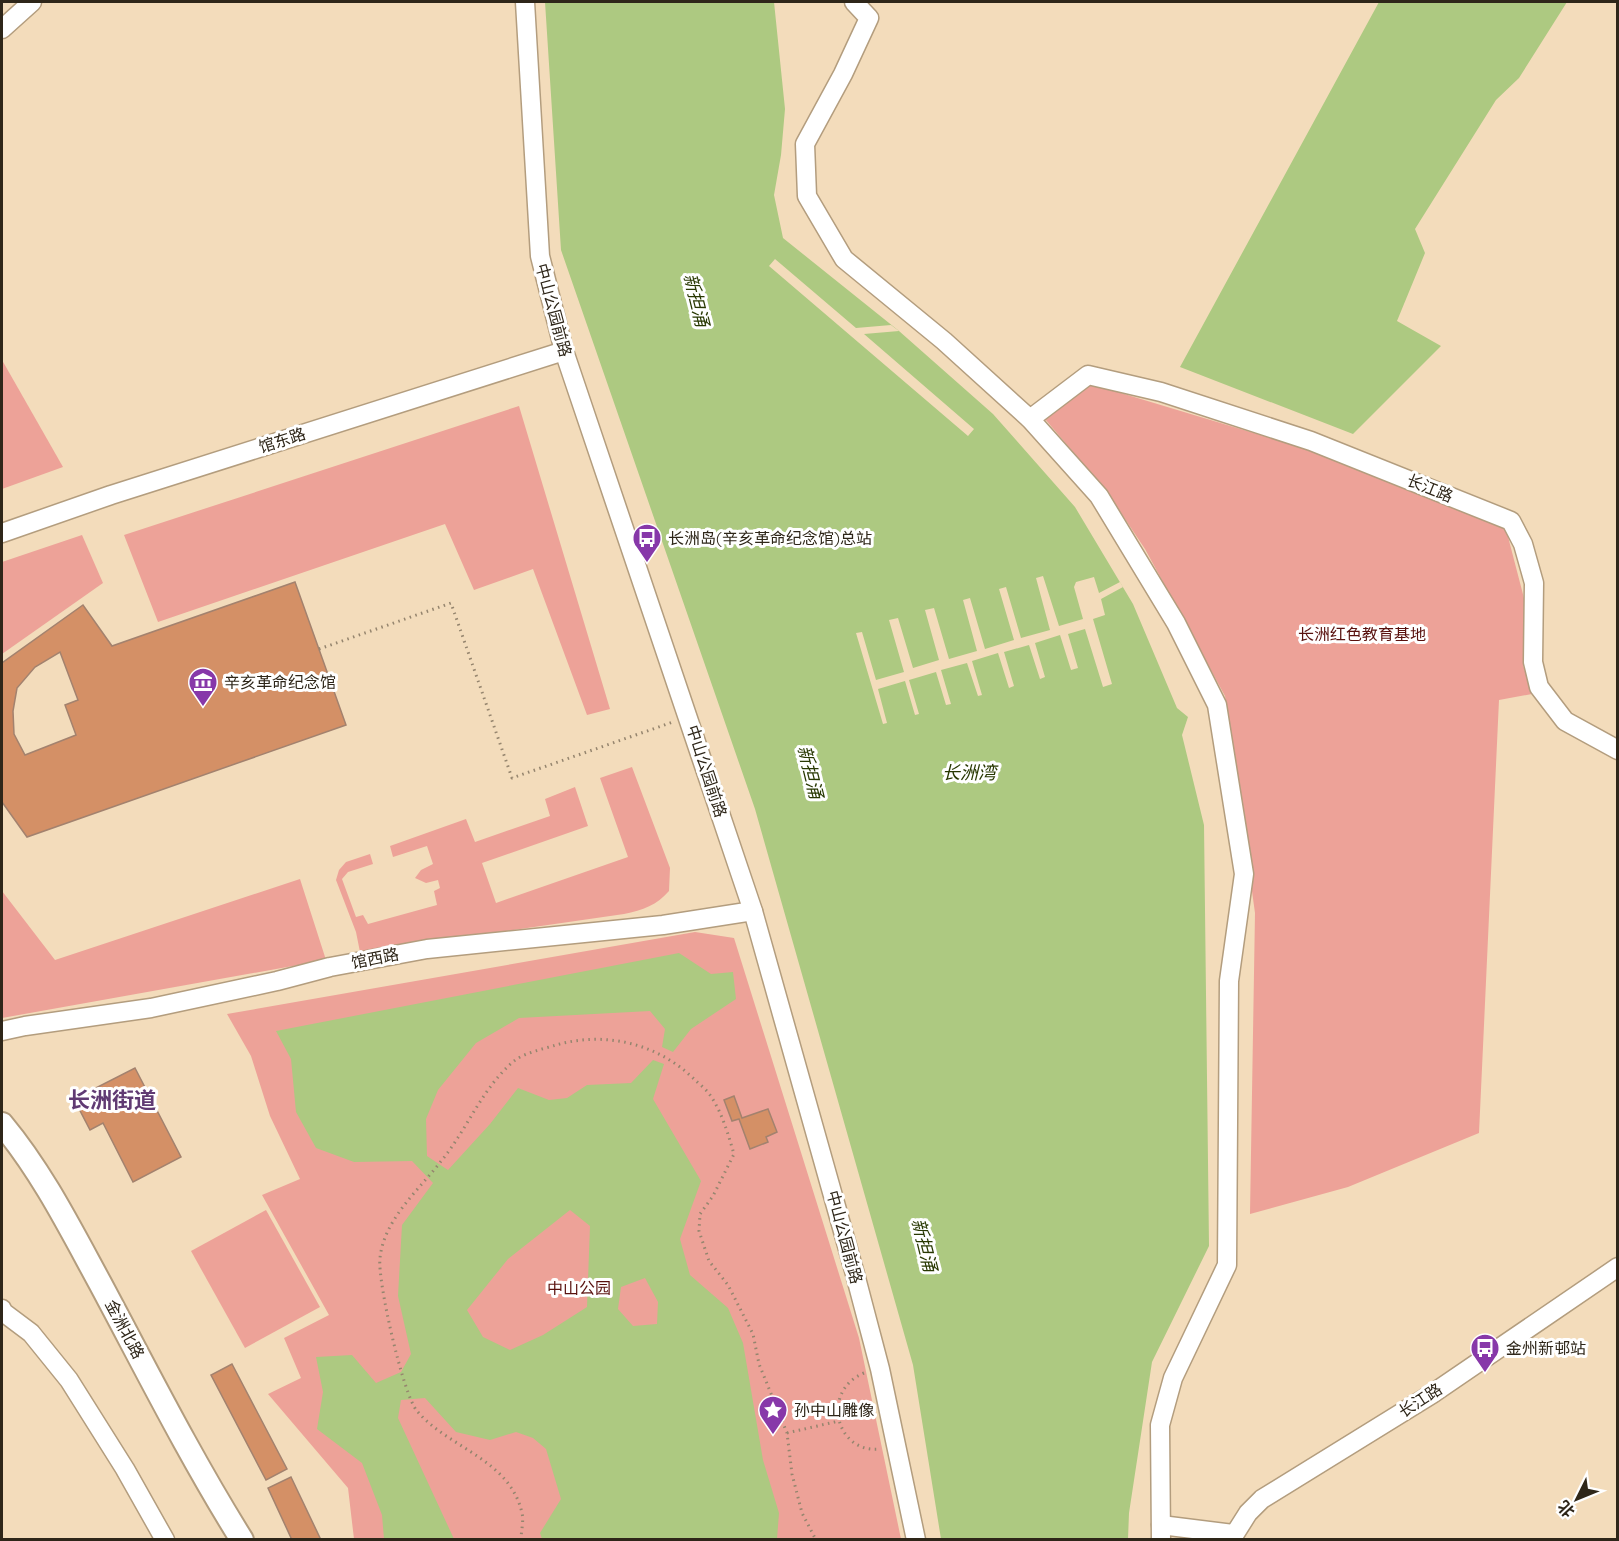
<svg xmlns="http://www.w3.org/2000/svg" width="1619" height="1541" font-family="Quicksand,'Noto Sans SC',sans-serif">
<rect width="100%" height="100%" fill="#f3dcbb"/>
<g fill="#eda298">
<path d="M2,360L63,467L2,489Z"/>
<path d="M1091,384L1297,446L1506,529L1525,602L1523,665L1532,694L1499,700L1479,1133L1348,1187L1250,1214L1255,913L1225,696L1145,549L1107,492L1045,419Z"/>
<path d="M519,406L610,709L587,715L533,569L474,590L445,524L158,622L124,535Z"/>
<path d="M82,535L103,583L2,654V562Z"/>
<path d="M632,767L670,868L669,891C657,905 643,910 624,914L360,952L356,932L336,880L339,870L346,862L370,854L373,864L348,872L342,879L356,917L363,915L368,924L437,905L434,891L440,888L438,880L426,883L415,878L421,870L433,864L427,846L393,857L390,846L466,819L475,842L550,816L545,799L575,787L588,826L482,863L496,903L628,857L600,778Z"/>
<path d="M300,879L326,960L2,1018V891L55,960Z"/>
<path d="M695,932L734,938L859,1338L901,1539H354L348,1488L268,1394L301,1378L284,1338L329,1315L262,1195L300,1179L270,1116L251,1056L227,1014Z"/>
<path d="M266,1210L320,1307L245,1348L191,1251Z"/>
</g>
<g fill="#adc981" fill-rule="evenodd">
<path d="M545,2H774L785,109L781,155L774,195L783,238L899,331L993,414L1075,507L1133,604L1177,708L1188,717L1182,735L1204,825L1209,1246L1152,1362L1129,1513L1128,1539H941L913,1365L755,809L561,250Z"/>
<path d="M1379,2H1567L1519,78L1496,100L1415,229L1425,253L1397,321L1441,346L1353,434L1180,367Z"/>
<path d="M679,953L711,974L733,972L736,999L691,1029L673,1052L662,1047L665,1029L650,1011L519,1018L476,1043L438,1090L426,1119L427,1156L448,1170L490,1124L518,1088L549,1100L567,1098L587,1085L631,1083L653,1060L664,1064L653,1099L701,1181L680,1239L690,1275L728,1308L743,1343L763,1460L779,1513L777,1539H542L540,1533L561,1499L546,1449L533,1438L516,1432L490,1440L456,1432L425,1398L401,1400L398,1418L454,1539H384L382,1515L362,1463L317,1429L323,1392L316,1357L352,1355L376,1383L401,1372L411,1354L398,1296L402,1225L433,1183L412,1161L354,1162L316,1148L296,1112L291,1059L276,1031ZM570,1210L590,1226L587,1307L543,1335L510,1350L483,1337L467,1310L508,1259ZM645,1278L658,1302L657,1324L633,1326L618,1309L621,1287Z"/>
</g>
<g fill="#f3dcbb">
<path d="M775,259L856,328L891,325L899,331L864,334L974,429L968,436L769,266Z"/>
<path d="M1043,576L1059,626L1083,619L1074,587L1076,582L1094,577L1099,593L1120,582L1123,587L1101,599L1105,615L1093,619L1112,684L1103,687L1085,629L1068,634L1078,668L1071,670L1060,635L1035,643L1045,677L1040,679L1029,645L1004,652L1014,686L1009,688L998,653L972,661L982,695L978,696L967,663L941,670L951,704L946,705L936,672L909,680L919,714L915,715L905,681L878,689L887,723L883,724L856,633L862,632L876,680L904,672L889,620L898,618L913,668L939,660L925,610L934,608L949,659L977,651L963,600L970,598L985,649L1014,640L999,589L1006,587L1021,638L1050,630L1036,578Z"/>
</g>
<g fill="#d49066" stroke="#a3826e" stroke-width="1.5" fill-rule="evenodd">
<path d="M295,582L346,725L27,837L2,802V663L83,605L112,646ZM60,652L78,700L65,705L76,735L25,755L14,734L13,711L17,688L35,667Z"/>
<path d="M135,1068L181,1157L133,1182L103,1123L90,1130L74,1099Z"/>
<path d="M734,1096L742,1118L768,1109L777,1132L766,1137L768,1142L750,1149L739,1119L732,1121L724,1100Z"/>
<path d="M232,1364L287,1469L266,1480L211,1375Z"/>
<path d="M291,1477L321,1540H292L268,1488Z"/>
</g>
<g fill="none" stroke-linecap="round" stroke-linejoin="round">
<g stroke="#b39d7e" stroke-width="21">
<g id="minor">
<path d="M525,2L540,256L564,351L753,911L855,1274L880,1369L916,1540"/>
<path d="M854,2L869,18L843,74L805,144L807,196L844,259L944,341L1030,419L1099,496L1176,623L1217,705L1244,874L1229,981L1227,1265L1173,1378L1160,1425L1161,1540"/>
<path d="M2,29L32,2"/>
<path d="M1030,419L1088,375L1161,392L1311,441L1511,521L1523,544L1534,583L1533,662L1539,687L1565,721L1618,750"/>
<path d="M2,533L111,495L564,351"/>
<path d="M2,1031L25,1026L151,1008L277,981L330,967L427,949L663,925L753,911"/>
<path d="M2,1309L3,1312L31,1333L69,1380L125,1469L165,1540"/>
<path d="M1161,1525L1233,1534"/>
<path d="M1231,1540L1248,1513L1262,1499L1432,1394L1618,1267"/>
</g>
</g>
<g stroke="#b39d7e" stroke-width="26">
<path id="major" d="M2,1124C42,1172 70,1228 100,1283C146,1369 190,1457 242,1540"/>
</g>
<g stroke="#95856e" stroke-width="3" stroke-dasharray="1.5 4.5" stroke-linecap="butt">
<path d="M319,649L451,603L512,778L673,722"/>
<path d="M864,1373C820,1391 836,1454 880,1449"/>
<path d="M787,1433L839,1421"/>
<path d="M521,1540C521,1531 524,1521 522,1513C510,1459 448,1448 417,1411C403,1395 377,1279 380,1258C384,1219 419,1190 442,1160C468,1128 482,1088 514,1061C524,1053 543,1049 556,1045C605,1031 657,1043 694,1079C699,1084 706,1089 710,1095C722,1112 728,1134 734,1154L713,1196L700,1214L699,1231L709,1261L728,1285L753,1334L759,1364L787,1433L792,1474L802,1513L816,1540"/>
</g>
<use href="#minor" stroke="#fff" stroke-width="18"/>
<use href="#major" stroke="#fff" stroke-width="22"/>
</g>
<defs>
<g id="bus-pin" transform="scale(1.5)"><path d="M0 17L-7.5 6A9.5 9.5 0 1 1 7.5 6Z" fill="#8738a9" stroke="#fff"/><path d="M-5-6H5V4H4V6H2V4H-2V6H-4V4H-5ZM-3.5-4V0h7V-4ZM-3.5 1.2v1.5H-2V1.2ZM2 1.2v1.5H3.5V1.2Z" fill="#fff"/></g>
<g id="museum-pin" transform="scale(1.5)"><path d="M0 17L-7.5 6A9.5 9.5 0 1 1 7.5 6Z" fill="#8738a9" stroke="#fff"/><path d="M0-6L6-3V-2H-6V-3ZM-5-1h2V3h-2ZM-1-1h2V3h-2ZM3-1h2V3H3ZM-6 4H6V6H-6Z" fill="#fff"/></g>
<g id="sight-pin" transform="scale(1.5)"><path d="M0 17L-7.5 6A9.5 9.5 0 1 1 7.5 6Z" fill="#8738a9" stroke="#fff"/><path d="M0-6L1.8-2.2L6-1.7L2.9 1.2L3.7 5.4L0 3.3L-3.7 5.4L-2.9 1.2L-6-1.7L-1.8-2.2Z" fill="#fff"/></g>
</defs>
<g fill-rule="evenodd">
<use href="#bus-pin" x="647" y="538"/>
<use href="#museum-pin" x="203" y="682"/>
<use href="#bus-pin" x="1485" y="1348"/>
<use href="#sight-pin" x="773" y="1410"/>
</g>
<g text-anchor="middle" stroke-width="6" stroke-linejoin="round" paint-order="stroke">
<g font-size="16" fill="#2e2619" stroke="#fff">
<text transform="translate(554 310) rotate(75)" y="6">中山公园前路</text>
<text transform="translate(282 440) rotate(-18)" y="6">馆东路</text>
<text transform="translate(1430 488) rotate(22)" y="6">长江路</text>
<text transform="translate(707 771) rotate(72)" y="6">中山公园前路</text>
<text transform="translate(375 958) rotate(-11)" y="6">馆西路</text>
<text transform="translate(845 1237) rotate(75)" y="6">中山公园前路</text>
<text transform="translate(125 1329) rotate(62)" y="6">金洲北路</text>
<text transform="translate(1420 1400) rotate(-33)" y="6">长江路</text>
</g>
<g font-size="16" fill="#2e2619" stroke="#fff" text-anchor="start">
<text x="668" y="544">长洲岛(辛亥革命纪念馆)总站</text>
<text x="224" y="688">辛亥革命纪念馆</text>
<text x="1506" y="1354">金州新邨站</text>
<text x="794" y="1416">孙中山雕像</text>
</g>
<g font-size="16" fill="#59110e" stroke="#fff">
<text x="1362" y="640">长洲红色教育基地</text>
<text x="579" y="1294">中山公园</text>
</g>
<g font-size="18" font-style="italic" fill="#283802" stroke="#fff">
<text transform="translate(696 300) rotate(76)" y="6">新担涌</text>
<text transform="translate(810 772) rotate(76)" y="6">新担涌</text>
<text x="969" y="779">长洲湾</text>
<text transform="translate(924 1245) rotate(76)" y="6">新担涌</text>
</g>
<g font-size="22" font-weight="bold" fill="#603a73" stroke="#fff">
<text x="112" y="1108">长洲街道</text>
</g>
</g>
<rect width="1619" height="1541" fill="none" stroke="#2e2619" stroke-width="6"/>
<g transform="translate(1577 1499) rotate(227)" stroke="#ffffff" stroke-width="4.5" paint-order="stroke">
<path d="M0-4.5L10 22L0 15L-10 22Z" fill="#2e2619"/>
<text y="-9" font-size="16" font-weight="bold" text-anchor="middle" fill="#2e2619">北</text>
</g>
</svg>
